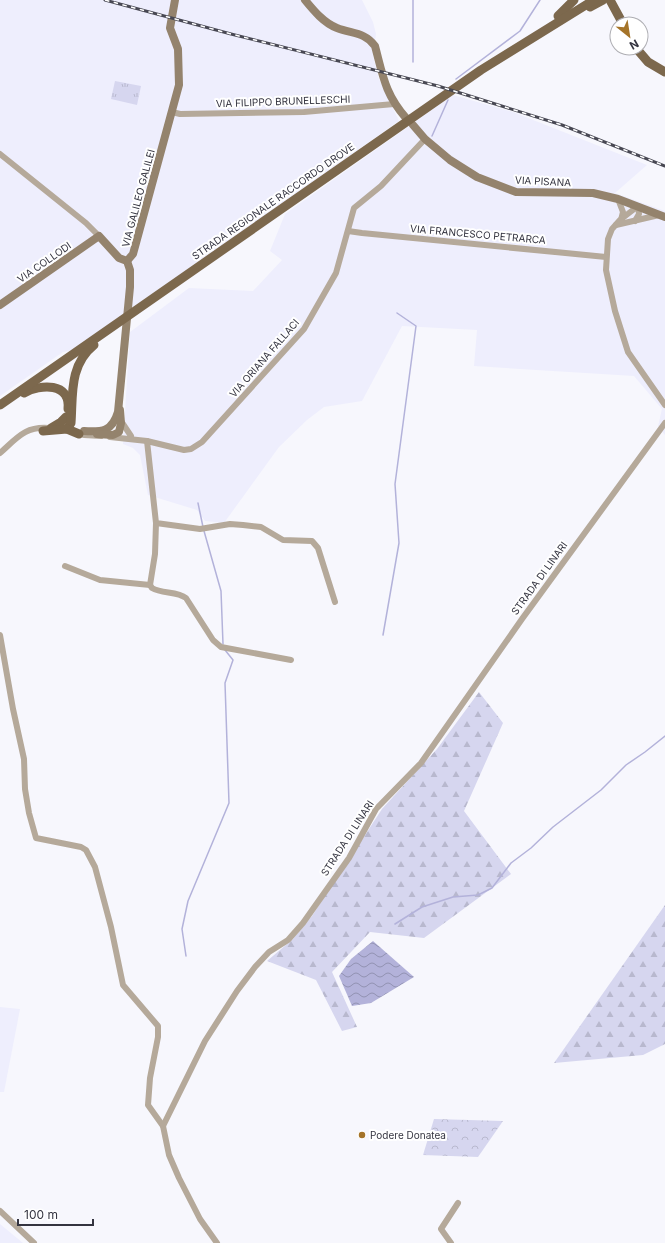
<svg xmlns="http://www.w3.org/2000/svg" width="665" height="1243" font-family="Inter,sans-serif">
<defs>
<pattern id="grass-tufts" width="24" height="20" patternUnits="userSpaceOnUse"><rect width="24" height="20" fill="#d6d6ef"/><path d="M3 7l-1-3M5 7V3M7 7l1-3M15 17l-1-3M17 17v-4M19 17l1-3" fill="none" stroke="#b8b8ce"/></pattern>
<pattern id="forest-firs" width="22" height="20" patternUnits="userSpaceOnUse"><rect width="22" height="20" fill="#d6d6ef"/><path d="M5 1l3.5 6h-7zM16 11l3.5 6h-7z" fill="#b8b8ce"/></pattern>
<pattern id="park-crowns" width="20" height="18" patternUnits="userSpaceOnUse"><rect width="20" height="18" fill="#d6d6ef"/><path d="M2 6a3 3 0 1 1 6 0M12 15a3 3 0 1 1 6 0" fill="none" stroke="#b8b8ce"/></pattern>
<pattern id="water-waves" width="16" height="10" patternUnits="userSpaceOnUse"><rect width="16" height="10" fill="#b3b2da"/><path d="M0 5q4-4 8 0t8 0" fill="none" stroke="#9292b2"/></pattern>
</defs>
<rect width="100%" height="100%" fill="#f7f7fd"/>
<g fill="#eeeefd">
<path d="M0,0H362L373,22L376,34L373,56L379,79L399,121L72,350L63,352L0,396Z"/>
<path d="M453,95L513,112L647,165L615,193L665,211V435L658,427L662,409L634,376L474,366L477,330L402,326L362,401L324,407L307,420L279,447L224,523L205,521L197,510L148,495L140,455L133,448L123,444L130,332L189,288L253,291L282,260L270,251L285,214Z"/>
<path d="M0,1007L20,1009L4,1092H0Z"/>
<path d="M0,1224L23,1243H0Z"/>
</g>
<path fill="url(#grass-tufts)" d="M115,81L141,86L137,105L111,99Z"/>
<g fill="url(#forest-firs)">
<path d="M479,692L503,723L464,811L511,874L424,938L370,932L332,972L357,1027L342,1031L316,980L267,961L293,939L312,916L382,809L437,749Z"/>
<path d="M665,905V1044L643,1055L554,1063Z"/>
</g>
<path fill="url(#park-crowns)" d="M434,1119L503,1121L478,1157L423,1155Z"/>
<path fill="url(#water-waves)" d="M373,941L414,977L371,1003L352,1006L339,976L351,959Z"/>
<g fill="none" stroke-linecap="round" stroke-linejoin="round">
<g stroke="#b3b2da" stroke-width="1.5">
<path d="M413,0V62"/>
<path d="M456,79L520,31L540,0"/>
<path d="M432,136L448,100"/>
<path d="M198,503L203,527"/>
<path d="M204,531L221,591L223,644"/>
<path d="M383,635L399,543L395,484L416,326L397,313"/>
<path d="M395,924L422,907L453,897L478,895L492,888L511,863L531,848L553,827L601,790L626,765L645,752L665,736"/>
<path d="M186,956L182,929L188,901L229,803L225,683L233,660L225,650"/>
</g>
<g stroke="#b5a99a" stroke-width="6">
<path d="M172,112L180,114L304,112L394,104"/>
<path d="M0,154L86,223L99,236"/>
<path d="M618,199L623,212L621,220"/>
<path d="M635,221L639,214L638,206L620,220L612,229L608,239L606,270L615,311L628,352L665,405"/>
<path d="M616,225L659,215"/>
<path d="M348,231L362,233L606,257"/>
<path d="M121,421L131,436"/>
<path d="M84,435L101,436"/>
<path d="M110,437L147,441L184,450L191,449L202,442L304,329L336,273L354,208L381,186L425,139"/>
<path d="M147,441L156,523L200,529L230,524L243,525L261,527L283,540L312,541L318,548L335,602"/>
<path d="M0,453C17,438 25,426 49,428"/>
<path d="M156,523L155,554L150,585L152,588C162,594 177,591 186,598L213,640L221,647L291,660"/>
<path d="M65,566L100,580L150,585"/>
<path d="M0,635L13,709L24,759L25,789L29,813L36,838L81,847L86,850L95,867L111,927L123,985L158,1026V1037L150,1078L148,1105L163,1126"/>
<path d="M0,1211L34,1243"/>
<path d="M217,1243L200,1219L179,1178L169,1155L163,1126L205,1041L237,991L255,967L269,952L288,940L303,923L349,858L376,809L421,763L522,619L665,423"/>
<path d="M451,1243L441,1229L458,1203"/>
</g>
<g stroke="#94836d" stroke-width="8">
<path d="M305,0C314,11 324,23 337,28C352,34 365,32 375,46C383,76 385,94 406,118"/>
<path d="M413,125L425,139L450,160L477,177L516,192L593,193L618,199L665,217"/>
<path d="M127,261L133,254L179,85L178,49L170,28L175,0"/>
<path d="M0,305L99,236L119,258L127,261"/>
<path d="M84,431C102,432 112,432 118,412L130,287V270L127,261"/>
<path d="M97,434L113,435L119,432L121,423L120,410"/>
</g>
<g stroke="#7c684d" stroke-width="9">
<path d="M610,0L623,24"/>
<path d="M590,7L603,0"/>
<path d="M558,16L574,0"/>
<path d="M636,48L648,62L665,72"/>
<path d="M24,393C40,384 71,382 68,409"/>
<path d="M0,405L481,70L594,0"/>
<path d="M51,428L61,422L66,417"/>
<path d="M67,429L71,423C73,395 69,365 94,345"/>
<path d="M43,431L67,429L79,434"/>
</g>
<g stroke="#484853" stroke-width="3">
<path id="rail" d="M105,0L231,34L438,86L562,125L665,166"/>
</g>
<use href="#rail" stroke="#fff" stroke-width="1.5" stroke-dasharray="4.5" stroke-linecap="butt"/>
</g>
<circle fill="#a57429" stroke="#fff" stroke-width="1.5" cx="362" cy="1135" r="4"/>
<g text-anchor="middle" stroke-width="4" stroke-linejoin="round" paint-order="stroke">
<g font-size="10" fill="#343440" stroke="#fff">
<text transform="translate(283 101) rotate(-2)" y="4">VIA FILIPPO BRUNELLESCHI</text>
<text transform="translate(543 181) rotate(3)" y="4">VIA PISANA</text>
<text transform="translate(138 198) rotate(-75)" y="4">VIA GALILEO GALILEI</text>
<text transform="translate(273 201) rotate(-35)" y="4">STRADA REGIONALE RACCORDO DROVE</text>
<text transform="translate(478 234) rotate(5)" y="4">VIA FRANCESCO PETRARCA</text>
<text transform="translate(44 262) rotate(-35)" y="4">VIA COLLODI</text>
<text transform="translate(264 358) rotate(-49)" y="4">VIA ORIANA FALLACI</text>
<text transform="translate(539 578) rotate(-54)" y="4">STRADA DI LINARI</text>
<text transform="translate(347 838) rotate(-57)" y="4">STRADA DI LINARI</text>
</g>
<g font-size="10" fill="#343440" stroke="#fff" text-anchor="start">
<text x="370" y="1139">Podere Donatea</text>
</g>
</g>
<g transform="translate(629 36) rotate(150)"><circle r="19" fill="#ffffff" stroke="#aeaeb3"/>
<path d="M0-3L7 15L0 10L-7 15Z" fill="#a57429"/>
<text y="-6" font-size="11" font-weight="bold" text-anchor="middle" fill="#343440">N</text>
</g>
<path d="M18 1219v6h75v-6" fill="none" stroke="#343440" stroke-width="2"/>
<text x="24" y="1219" font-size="12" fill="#343440" stroke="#ffffff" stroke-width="3" paint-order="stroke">100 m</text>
</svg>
